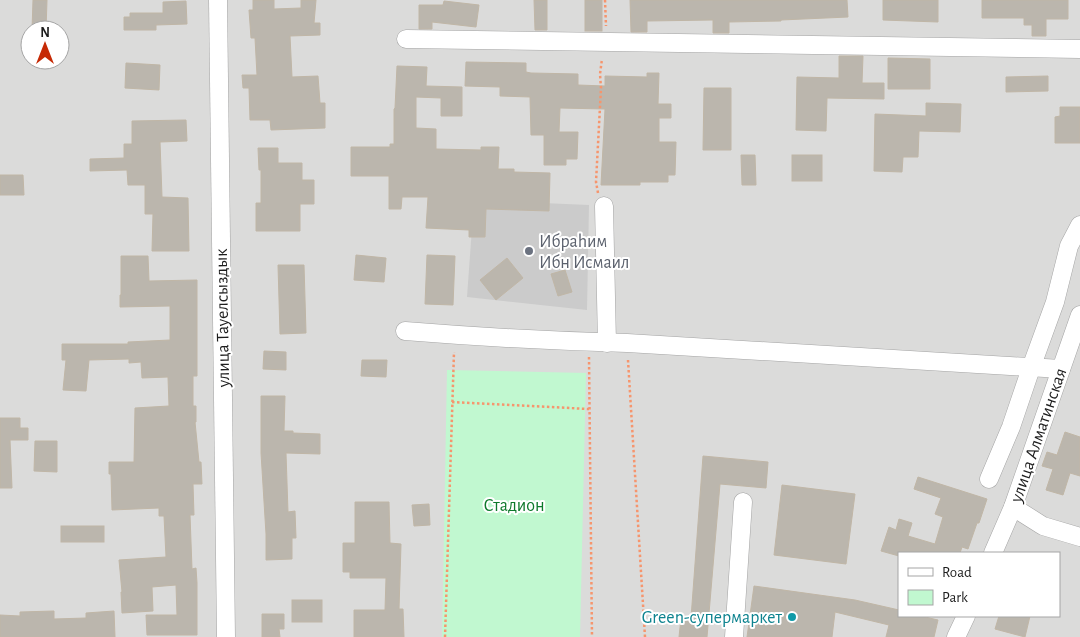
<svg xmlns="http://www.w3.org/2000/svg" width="1080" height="637" font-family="'Alegreya Sans',sans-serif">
<rect width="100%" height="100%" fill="#eeede4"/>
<path fill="#dbdbda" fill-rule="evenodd" d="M0,0H1080V637H0ZM30,30H60V60H30ZM899,553H1059V616H899Z"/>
<path fill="#cbcbcb" d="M474,200L589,205L587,310L467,297Z"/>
<path fill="#c1f8d0" d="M447,370L586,373L580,637H442Z"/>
<g fill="#bbb6ad" stroke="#c0b6a6">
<path d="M33,0H47L46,30H32Z"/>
<path d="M253,0H274V9L301,8V0H316L314,23H320V35L290,36L292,77L318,76L320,103H325V128L271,130L270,120H250L249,88H243L242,75H257L255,38H251L249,10H253Z"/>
<path d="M534,0H547V30H535Z"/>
<rect x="585" y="0" width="17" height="31"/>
<path d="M630,0H847L848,17L781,20V21L729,22V33H713V20L647,21V32H631Z"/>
<path d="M883,0H938V22L883,20Z"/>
<path d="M982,0H1068V19H1046V36H1032V25H1024V18H982Z"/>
<path d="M186,1L187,24L156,25V30H124V17H130V13H163V2Z"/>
<path d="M444,1L479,5L476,27L432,22V29H419V5H443Z"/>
<path d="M839,56H863L862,83H884V99L827,98L826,131L796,130L797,77L839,78Z"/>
<path d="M888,58L930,59V89H888Z"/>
<path d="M466,62L526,63V72L531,73L578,74V85L605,86V76L647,77V73H659L658,104H671V118H659V142H676L675,175H668V182H640V185H601L605,109L560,108L559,132H578L577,159H566V165H544V135H531L530,97L500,96V87L465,86Z"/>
<path d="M126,63L160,65L159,90L125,88Z"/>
<path d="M397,66L427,67L426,86L462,87V116H441V98L416,97V128L436,129V149L481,150V147H499L498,169H514V172L550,173L549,211L486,209L485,237H469V230L426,228L428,197H402L401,209H389V176H351V147H390V144H394V109L395,108Z"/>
<path d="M1048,76V91L1006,92V77Z"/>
<path d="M704,88H731V150H703Z"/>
<path d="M926,103L961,104L960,132L919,131L918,157H903L902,172L874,171L875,114L926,116Z"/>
<path d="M1060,107H1080V143H1055V117L1060,116Z"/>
<path d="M186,120L187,141L160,142L162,197L188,198L189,251H152L153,214H145V185H128L127,170L90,171V159L124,158V144H132V121Z"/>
<path d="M258,148H278V163H302V180H314V204H300V231H256V203H261V170H259Z"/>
<path d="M741,155H755L756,185H742Z"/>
<rect x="792" y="155" width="30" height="26"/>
<path d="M0,175H23L24,195H0Z"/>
<path d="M356,255L386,258L384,282L354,280Z"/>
<path d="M427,255L455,256L453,305L425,304Z"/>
<path d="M121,256H148L149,281L197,280V376H193V406H196V422H195L199,462H201L202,484H193L194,515H190L192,569L196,568L197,583V635H147L146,615H177L176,585L152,587L153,611L122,613L121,592H122L119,560L166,557L164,516H159V508L112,510L111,474H109V462H134L135,408L169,406L168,377L142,378L141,362L129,363V359L89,360L86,391L63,390L66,360H62V344H128V342L170,340V306L120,307V295H121Z"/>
<path d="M507,258L523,278L496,300L480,280Z"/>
<path d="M278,265H304L306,333L280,334Z"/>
<path d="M565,270L572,292L558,296L551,274Z"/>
<path d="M264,351L286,352V370L263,369Z"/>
<path d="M362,360H387L386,377L361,376Z"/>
<path d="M261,396H285L284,431H293V433L320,434V454L286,453L288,512L295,511L296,538H292V559L266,560V534L261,453Z"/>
<path d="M0,418H20V428H28V440H10L12,488H0Z"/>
<path d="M1065,432L1080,437V476L1070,473L1063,495L1046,490L1053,469L1042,466L1047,452L1057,455Z"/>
<path d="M35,441H57V472L34,471Z"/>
<path d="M703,456L768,462L766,488L720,484L707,637H679L681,618H691Z"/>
<path d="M918,477L987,499L979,523H977L968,549L962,547L960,553H899V556L881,551L889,527L896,530L899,519L912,523L908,536L935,544L943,517L935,514L941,498L914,489Z"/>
<path d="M782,485L855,494L846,564L774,555Z"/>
<path d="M355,502H389L390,543L401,544L399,609H403L404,637H354V610H385L386,578H350V572H343V543H355Z"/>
<path d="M429,504L430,525L414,526L412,505Z"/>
<rect x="61" y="526" width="43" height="16"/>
<path d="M754,586L855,600L899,610V616H921L938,620L934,637H886L889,625L835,612L832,637H747Z"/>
<rect x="292" y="600" width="30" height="22"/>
<path d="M54,611V619L86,618V613L114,611L115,637H0V615L20,616V612Z"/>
<path d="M262,614H284V629H279L280,637H262Z"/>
<path d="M999,616H1030L1025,637L995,629Z"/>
</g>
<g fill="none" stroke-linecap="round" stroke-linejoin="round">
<g stroke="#a4a4a4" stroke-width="19">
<g id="minor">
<path d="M218,0L226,637"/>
<path d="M406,39L1080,49"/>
<path d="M604,206L607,343"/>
<path d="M405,331C479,337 553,341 627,343L1061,369"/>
<path d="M989,479L1011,427L1031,368L1055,302L1069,246L1080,225"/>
<path d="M1013,507L1043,526L1080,537"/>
<path d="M993,553L1013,507L1080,315"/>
<path d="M734,637L743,502"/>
<path d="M956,637L966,616"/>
</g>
</g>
<g stroke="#f6956d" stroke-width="2.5" stroke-dasharray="2.5 2.5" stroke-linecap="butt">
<path d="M605,0L606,26"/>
<path d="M598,193L596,182L601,88L600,74L602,59"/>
<path d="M589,357L592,637"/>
<path d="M628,360L645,637"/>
<path d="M452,402L589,409"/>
<path d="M445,637L454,352"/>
</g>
<use href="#minor" stroke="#fff" stroke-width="18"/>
</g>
<circle fill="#6b7280" stroke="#fff" stroke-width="2" cx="529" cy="251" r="5"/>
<circle fill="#0f9aa8" stroke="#fff" stroke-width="2" cx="792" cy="617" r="5"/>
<g text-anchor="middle" stroke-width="4" stroke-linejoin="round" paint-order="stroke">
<g font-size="18" fill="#5b616d" stroke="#fff" text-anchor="start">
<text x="539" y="247">Ибраһим<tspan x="539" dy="21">Ибн Исмаил</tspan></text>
</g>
<g font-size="18" fill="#1d1d1d" stroke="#fff">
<text transform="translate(222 318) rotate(-91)" y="6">улица Тауелсыздык</text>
<text transform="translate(1038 435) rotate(-71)" y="6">улица Алматинская</text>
</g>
<g font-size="18" fill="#0e792b" stroke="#fff">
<text x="514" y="511">Стадион</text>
</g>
<g font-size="18" fill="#0d838f" stroke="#fff" text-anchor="end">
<text x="782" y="623">Green-супермаркет</text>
</g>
</g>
<rect x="898" y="552" width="162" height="65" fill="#ffffff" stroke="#a5a5a5"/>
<rect x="908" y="568" width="25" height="8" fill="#ffffff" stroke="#a5a5a5"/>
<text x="942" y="577" font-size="15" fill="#1d1d1d">Road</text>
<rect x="908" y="590" width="25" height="15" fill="#c1f8d0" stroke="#a5a5a5"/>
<text x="942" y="602" font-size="15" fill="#1d1d1d">Park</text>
<g transform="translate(45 45)"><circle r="24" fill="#ffffff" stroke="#a5a5a5"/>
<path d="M0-4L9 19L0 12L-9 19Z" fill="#c62a05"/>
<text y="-8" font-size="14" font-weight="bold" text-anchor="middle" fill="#1d1d1d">N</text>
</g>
</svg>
